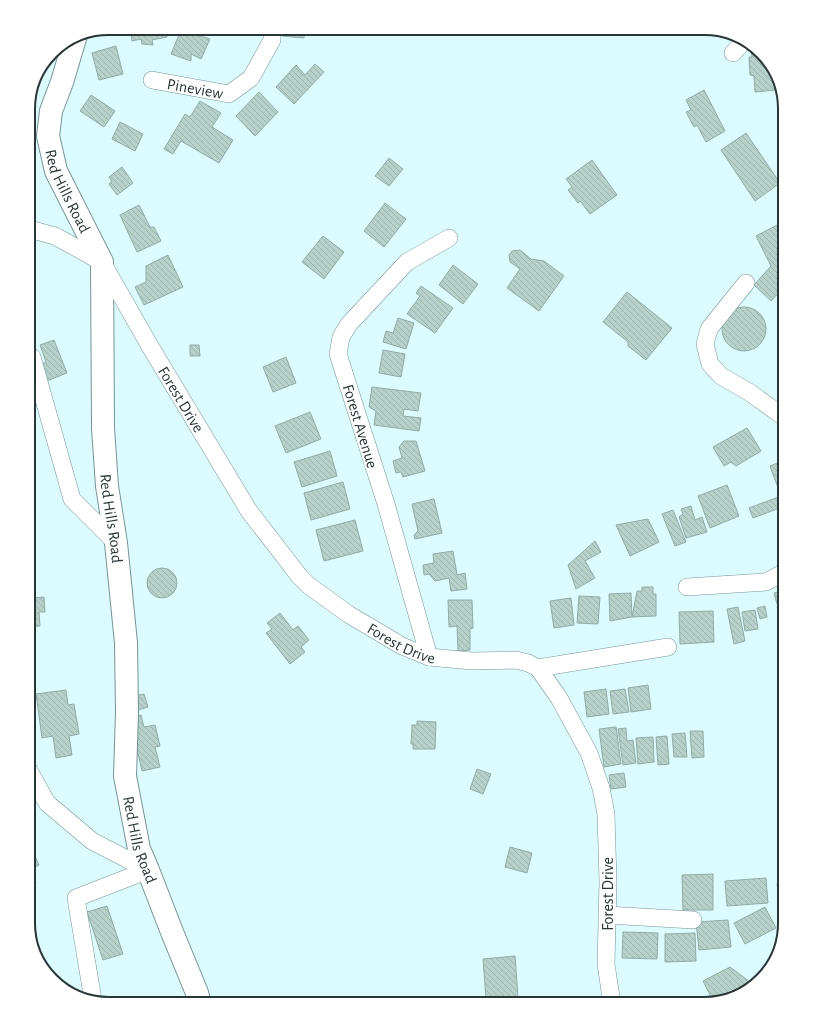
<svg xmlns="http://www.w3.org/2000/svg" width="813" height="1032" font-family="'Alegreya Sans',sans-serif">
<defs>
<pattern id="building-back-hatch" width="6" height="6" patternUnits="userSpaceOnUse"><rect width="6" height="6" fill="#b5d1c9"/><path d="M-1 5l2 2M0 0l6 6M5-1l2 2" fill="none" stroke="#9cb4ad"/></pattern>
</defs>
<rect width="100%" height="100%" fill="#dcfbfe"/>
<g fill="url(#building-back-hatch)" stroke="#90aca4">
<path d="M130,28H165L167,37L152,40L153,45L142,44L141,39L132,41Z"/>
<path d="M283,28H305L304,38L282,36Z"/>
<path d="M181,30L210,39L201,59L191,54V61L171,54Z"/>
<path d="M116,46L123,74L99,80L92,53Z"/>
<path d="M751,46L771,64L776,79H775L776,90L755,92L754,76L750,75L749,57H752Z"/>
<path d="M315,64L324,72L294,104L276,87L296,65L305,75Z"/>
<path d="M704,90L725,131L706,142L697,125L694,127L686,112L691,110L686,100Z"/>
<path d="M259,92L278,112L255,136L236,116Z"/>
<path d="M91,95L115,111L104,127L80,111Z"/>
<path d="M200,101L221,113L212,127L233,140L219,163L181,141L173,154L164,149L185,114L190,117Z"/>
<path d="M120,122L143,134L135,151L112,139Z"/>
<path d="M746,133L780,183L755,201L721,150Z"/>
<path d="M389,158L403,169L389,186L375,176Z"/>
<path d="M592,160L617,195L590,214L580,201L578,203L568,190L572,187L566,179Z"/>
<path d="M122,167L133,183L117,195L109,184L112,182L109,177Z"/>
<path d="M385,203L406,219L384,247L364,231Z"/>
<path d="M139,205L150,227H154L161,241L137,252L120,215Z"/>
<path d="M783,222L785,227V286L771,301L754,285L771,266L756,236Z"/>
<path d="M323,236L344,252L324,279L302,262Z"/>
<path d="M520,250L531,259L544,261L564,276L539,311L507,288L520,269L510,262L509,255L512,251Z"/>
<path d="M168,255L183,287L144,305L135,287L146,282V266Z"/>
<path d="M453,265L478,284L463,304L439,285Z"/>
<path d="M421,286L453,308L435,333L407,314L420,296L416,293Z"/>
<path d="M627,292L672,328L646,360L628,346V342L603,322Z"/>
<circle cx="744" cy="329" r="22"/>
<path d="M398,318L414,323L406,349L383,342L386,331L393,333Z"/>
<path d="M54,340L67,373L44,382L38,366L46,362L40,345Z"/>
<path d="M190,345H199L200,356H190Z"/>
<path d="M383,350L405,354L401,377L379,373Z"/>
<path d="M286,357L296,383L273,392L263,367Z"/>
<path d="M372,387L421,393L418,411L404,409L403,416L421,418L419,431L374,425L376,411L369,407Z"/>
<path d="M310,412L321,439L286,453L275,426Z"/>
<path d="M747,428L761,451L736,466L731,462L724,466L713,447Z"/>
<path d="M404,441H416L425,471L403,477L401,472L396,473L393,461L402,458L399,447Z"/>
<path d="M330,451L337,476L302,487L294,462Z"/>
<path d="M785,460V506L753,518L749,508L781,496L770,466Z"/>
<path d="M343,482L350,509L311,520L304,493Z"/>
<path d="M727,485L739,516L710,528L698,496Z"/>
<path d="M434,499L442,533L415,539L414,535L418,531L412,504Z"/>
<path d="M691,506L695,520L702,517L707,532L686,538L679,517L683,514L681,509Z"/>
<path d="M673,510L686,542L675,546L662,514Z"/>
<path d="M648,519L659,542L630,556L616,525Z"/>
<path d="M355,520L363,551L324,561L316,530Z"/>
<path d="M595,541L601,552L585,561L595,578L576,589L568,565Z"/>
<path d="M453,551L457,575L465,573L467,589L451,591L449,578L435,581L429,574L424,575L423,565L434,563L433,554Z"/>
<circle cx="162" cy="583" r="15"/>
<path d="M33,578L34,598L44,597L45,612H39L40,626L28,627V579Z"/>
<path d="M642,587H653V594H656V616L632,617L637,591H642Z"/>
<path d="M785,590V602L777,604L774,593Z"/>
<path d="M631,593L632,617L610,621L609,594Z"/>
<path d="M579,596L600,597L598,624L577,623Z"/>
<path d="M571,598L574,625L554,628L550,601Z"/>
<path d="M448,600H472L473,628L470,629V650L458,651L457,626L449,627Z"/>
<path d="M785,605V617L780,619L777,607Z"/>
<path d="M765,606L767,617L760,619L757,608Z"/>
<path d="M738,607L745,641L734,644L727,609Z"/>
<path d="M755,610L758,629L745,631L742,612Z"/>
<path d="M713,611L714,642L680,644L679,612Z"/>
<path d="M280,613L293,630L298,626L309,640L301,647L305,652L290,664L266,633L272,629L267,623Z"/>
<path d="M648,685L651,709L631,712L628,688Z"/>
<path d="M606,689L609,714L587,717L584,692Z"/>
<path d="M625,689L629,712L613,714L610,691Z"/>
<path d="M66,690L68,705L74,704L79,734L69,736L72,755L56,758L53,736L42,738L36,694Z"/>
<path d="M144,694L148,707L138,710L134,696Z"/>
<path d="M141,715L144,727L155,725L160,746L155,747L160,767L142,771L130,717Z"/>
<path d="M417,721L436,722L435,749H413V744H411L412,725H417Z"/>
<path d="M616,727L621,764L604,767L599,729Z"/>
<path d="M626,728L627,741L633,740L636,763L623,765L618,729Z"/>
<path d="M690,731H703L704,757L692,758Z"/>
<path d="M685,733L687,757H674L672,734Z"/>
<path d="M667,736L669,764L658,765L656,737Z"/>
<path d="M653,737L654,762L638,764L636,738Z"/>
<path d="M477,769L491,774L483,794L470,789Z"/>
<path d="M624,773L626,787L611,789L609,775Z"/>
<path d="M510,847L532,853L527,873L505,867Z"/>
<path d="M32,850L39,865L30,869L36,883L28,887V852Z"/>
<path d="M779,869H785V887L777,886Z"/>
<path d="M713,874V910H683L682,875Z"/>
<path d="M766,878L768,903L727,906L725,881Z"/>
<path d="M107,906L123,954L103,960L87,912Z"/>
<path d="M765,907L776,928L745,944L734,923Z"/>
<path d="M728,920L731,947L699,950L696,922Z"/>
<path d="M623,932L658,933L657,959L622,958Z"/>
<path d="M695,933L696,961L665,962V934Z"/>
<path d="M515,956L518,997L486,999L483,959Z"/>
<path d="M730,967L754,985L749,990L713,1001L703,981Z"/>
</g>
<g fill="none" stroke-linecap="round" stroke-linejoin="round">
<g stroke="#779496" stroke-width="18">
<g id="street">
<path d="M733,53L745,40"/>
<path id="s1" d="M152,80L229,94L251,78L272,40V28"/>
<path id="s2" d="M28,230H33L55,236L102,262L151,348L249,511L300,577L308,585L348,614L402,646L429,657L472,661L516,660L528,663L538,668L559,698L589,753L601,788L606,814L608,882L606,964L612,1004"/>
<path d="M746,283L709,329L705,344L710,364L721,376L749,392L785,418"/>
<path d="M28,355L32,357L72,499L116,543"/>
<path d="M687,587L766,582L781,574L785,570"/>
<path d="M429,657L386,504L338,354L341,337L349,324L407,262L449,238"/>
<path d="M538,668L668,647"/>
<path d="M28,769L47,803L92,841L148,870"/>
<path d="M607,915L693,920"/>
<path d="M93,1000L76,898L148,870"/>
</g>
</g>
<g stroke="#779496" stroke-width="24">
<g id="secondary">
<path id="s3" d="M76,35L62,82L51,111L48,136L56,171L102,262L103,428L107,486L116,543L126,643L127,713L125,776L139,849L148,870L172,932L197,993L200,1004"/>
</g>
</g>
<use href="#street" stroke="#fff" stroke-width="17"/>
<use href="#secondary" stroke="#fff" stroke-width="22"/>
</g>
<g text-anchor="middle" stroke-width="4" stroke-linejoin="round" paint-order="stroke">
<g font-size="16" fill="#293536" stroke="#fff">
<text dy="6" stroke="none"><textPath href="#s1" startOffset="44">Pineview</textPath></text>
<text dy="6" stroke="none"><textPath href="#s3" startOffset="164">Red Hills Road</textPath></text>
<text dy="6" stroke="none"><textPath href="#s2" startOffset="240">Forest Drive</textPath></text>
<text transform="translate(361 426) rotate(73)" y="6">Forest Avenue</text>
<text dy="6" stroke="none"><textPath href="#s3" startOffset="500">Red Hills Road</textPath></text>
<text dy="6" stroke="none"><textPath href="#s2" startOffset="576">Forest Drive</textPath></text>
<text dy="6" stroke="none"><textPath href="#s3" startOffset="824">Red Hills Road</textPath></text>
<text transform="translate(607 894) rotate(-90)" y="6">Forest Drive</text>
</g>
</g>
<path d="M0 0H813V1032H0ZM109 35H704A74 74 0 0 1 778 109V923A74 74 0 0 1 704 997H109A74 74 0 0 1 35 923V109A74 74 0 0 1 109 35Z" fill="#fff" fill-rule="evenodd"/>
<path fill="none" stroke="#293536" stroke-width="2" d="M109 35H704A74 74 0 0 1 778 109V923A74 74 0 0 1 704 997H109A74 74 0 0 1 35 923V109A74 74 0 0 1 109 35Z"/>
</svg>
